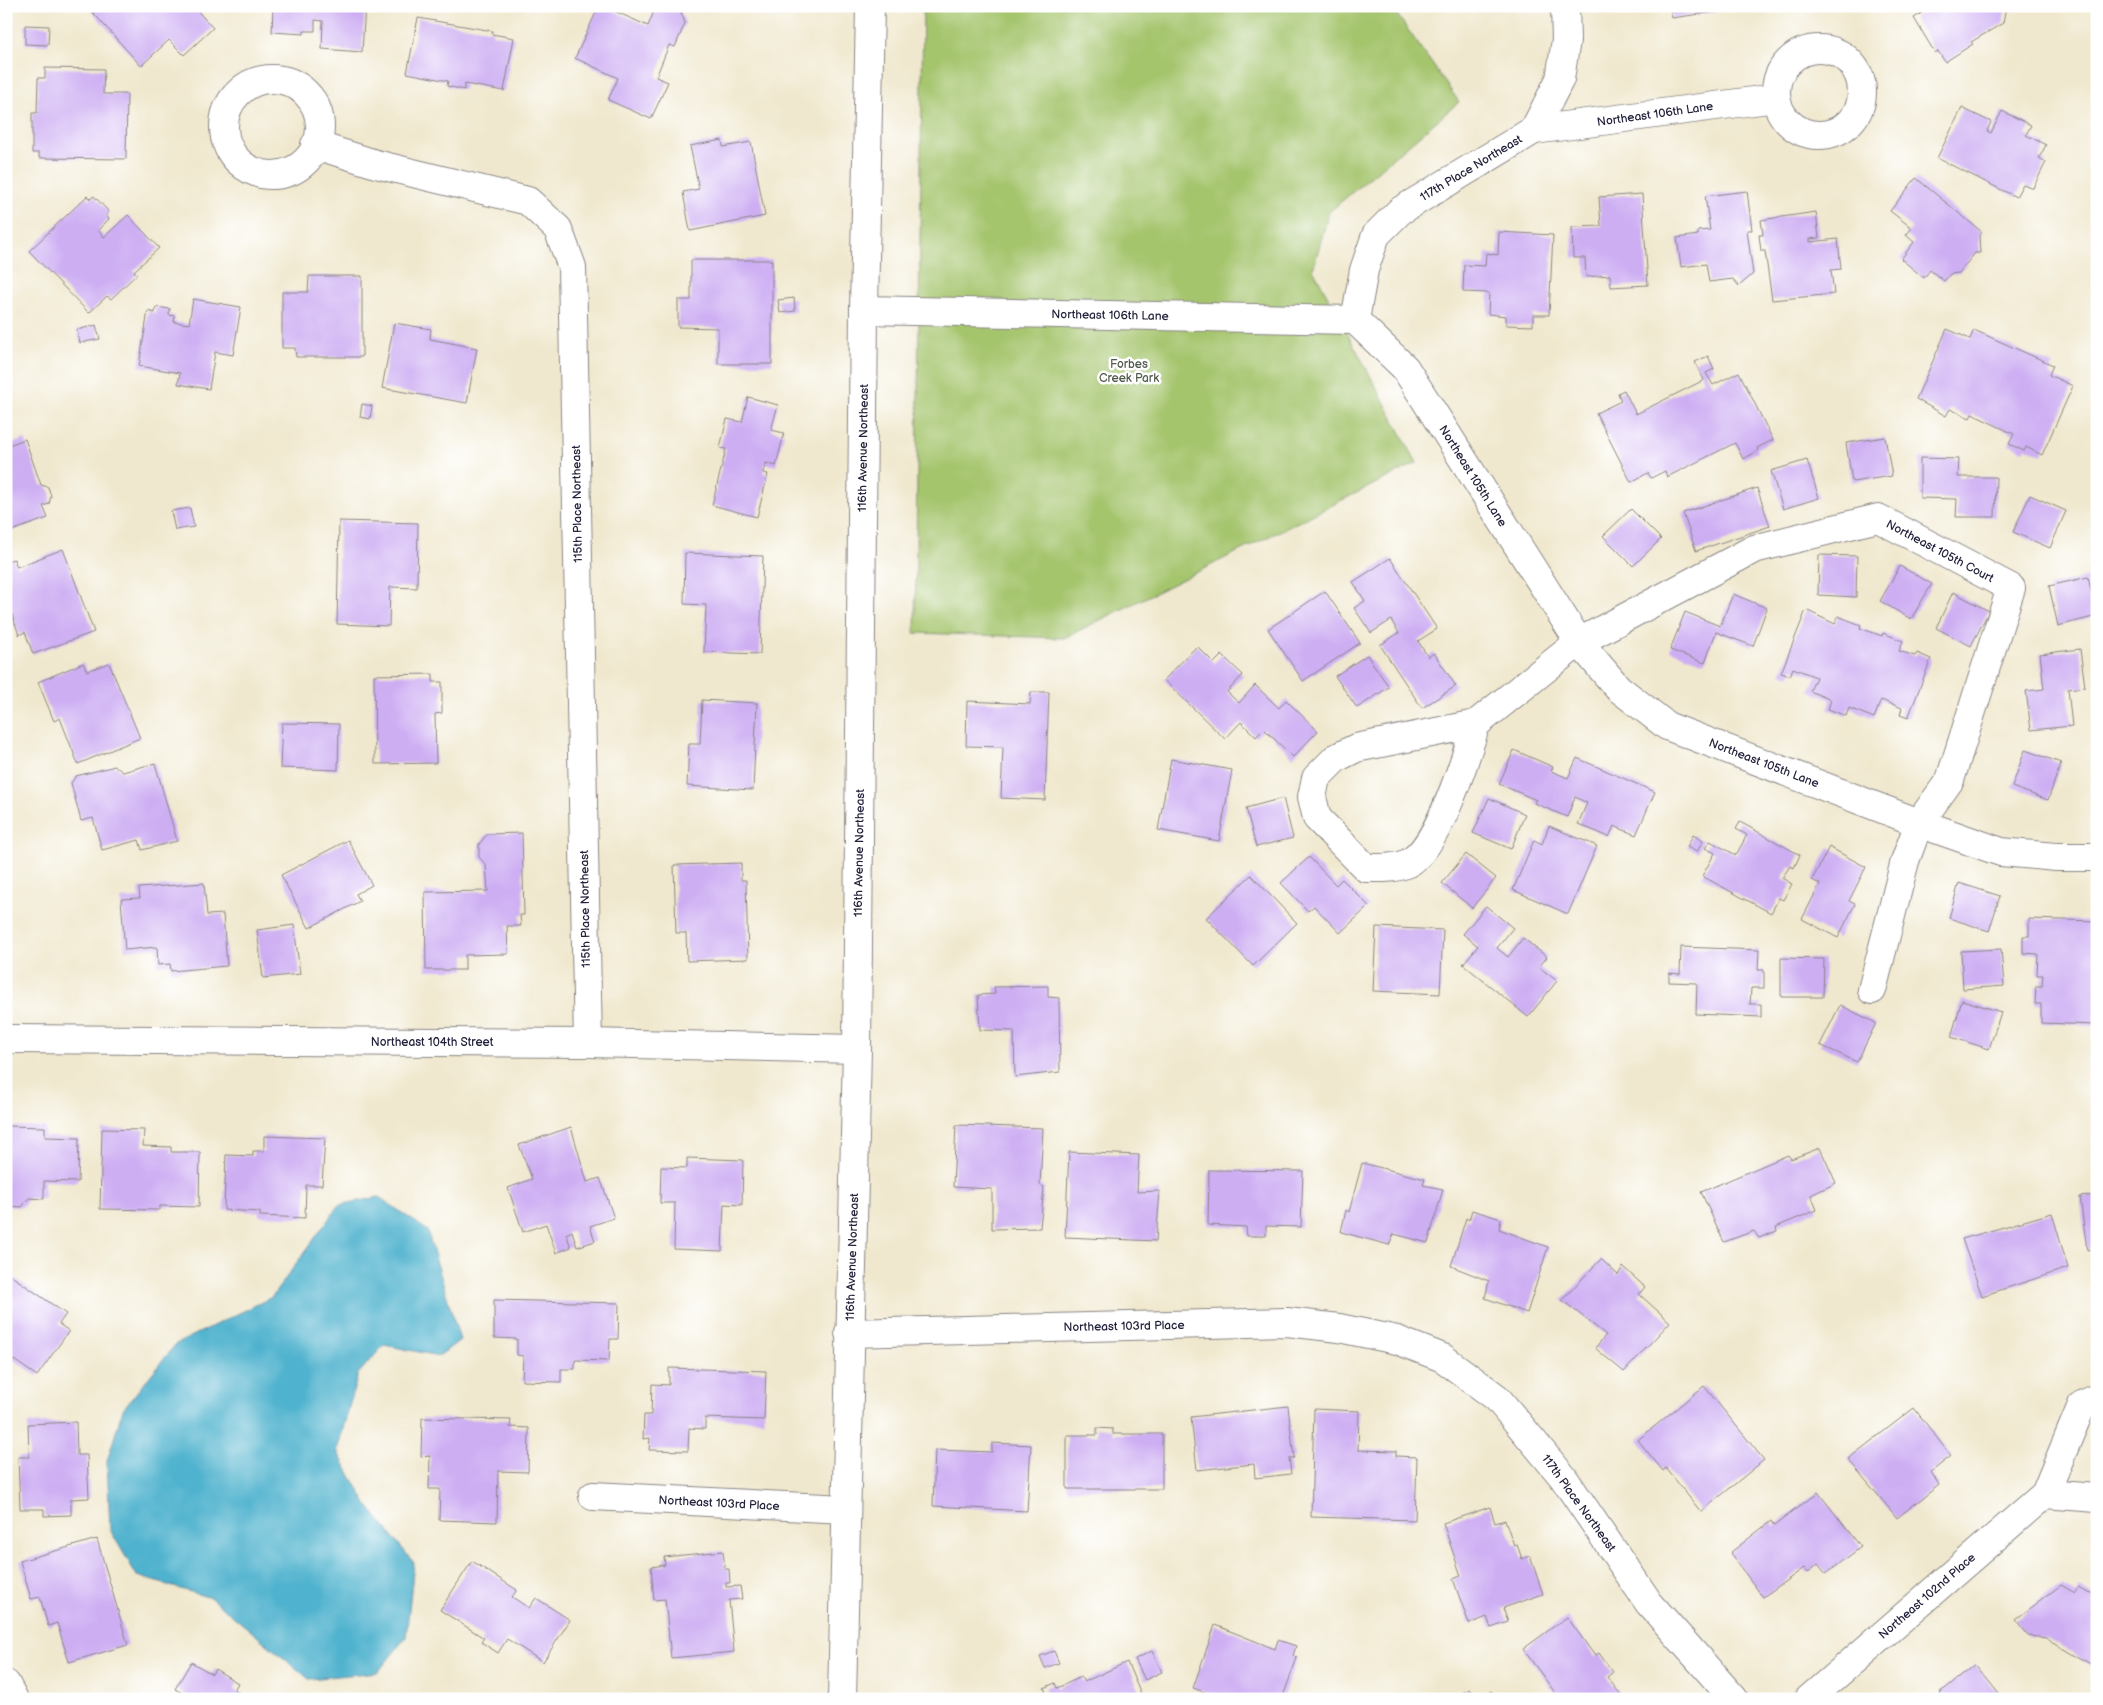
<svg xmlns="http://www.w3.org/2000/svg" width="2103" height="1705" font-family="'Balsamiq Sans',sans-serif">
<rect width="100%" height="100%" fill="#fff"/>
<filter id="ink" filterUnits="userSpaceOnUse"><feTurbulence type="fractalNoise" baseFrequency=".02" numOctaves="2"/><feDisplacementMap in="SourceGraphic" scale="10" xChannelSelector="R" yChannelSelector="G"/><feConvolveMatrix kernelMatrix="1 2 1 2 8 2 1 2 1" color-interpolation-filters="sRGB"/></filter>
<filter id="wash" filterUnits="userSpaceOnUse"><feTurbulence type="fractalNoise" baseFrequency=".0096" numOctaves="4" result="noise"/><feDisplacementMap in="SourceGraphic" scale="20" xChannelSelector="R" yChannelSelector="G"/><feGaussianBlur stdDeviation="1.12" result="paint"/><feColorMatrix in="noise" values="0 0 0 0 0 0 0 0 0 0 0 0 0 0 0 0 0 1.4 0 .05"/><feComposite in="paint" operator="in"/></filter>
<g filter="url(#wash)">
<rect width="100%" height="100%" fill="#f0e8ce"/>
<path fill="#a5c56d" stroke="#647454" d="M923,6H1391L1459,102L1329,212L1313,269L1417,463L1064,638L915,633Z"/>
<path fill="#4fb2ce" stroke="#386a84" d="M379,1197L427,1230L460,1340L439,1356L384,1345L358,1374L337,1451L368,1506L414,1563L406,1637L378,1672L309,1679L211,1598L137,1576L110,1530L107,1461L123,1409L176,1344L272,1297L339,1205Z"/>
<g id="blocks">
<g fill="#cdaef3">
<path d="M87,6H193L213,28L184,55L169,40L141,66Z"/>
<path d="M273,6H365L362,52L322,49L323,21L315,20V31H304V34L272,32Z"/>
<path d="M599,6H603L648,26L654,11L665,6L681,12L685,23L675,47L669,45L656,77L668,82L651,119L608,100L618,78L575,58Z"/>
<path d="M1670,6H1713L1714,12L1672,18Z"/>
<path d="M1932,6H2006L2003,23L1971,42L1973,44L1945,62L1938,51L1935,53L1914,18Z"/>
<path d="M418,18L493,31L492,34L514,38L504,91L465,84L464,90L447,86L448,81L407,73Z"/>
<path d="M25,25L49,26L48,45L25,44Z"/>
<path d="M45,68L104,69L103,94H127L126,159L39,158V153H32V113H37L38,78H45Z"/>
<path d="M1962,108L1991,122L1987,131L1991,133L2002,111L2031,125L2026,135L2046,145L2039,158L2046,162L2033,188L2023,184L2016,197L1937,158Z"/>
<path d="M722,140L723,147L751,142L765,216L690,231L683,192L699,189L690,146Z"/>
<path d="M1916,178L1982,232L1979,236L1980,253H1975L1959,273L1950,274L1944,281L1930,270L1924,278L1901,259L1914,242L1906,235L1912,228L1890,211Z"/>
<path d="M1747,191L1752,230H1747L1753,274L1739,286L1733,279L1709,282L1706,264L1681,267L1677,238L1698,235V231L1710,230L1705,196Z"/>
<path d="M1642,194L1648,285L1611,287L1610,275L1586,277L1585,258H1573L1572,227L1601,226L1599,197Z"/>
<path d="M87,196L90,199L94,196L109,212L106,215L109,219L98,230L104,237L128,215L159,248L134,271L137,274L111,299L107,296L89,313L29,251Z"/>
<path d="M1816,212L1819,238L1810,239V242L1838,239L1841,269L1831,270L1834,294L1772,300L1765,251H1761L1759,235H1763L1761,220Z"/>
<path d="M1499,232L1553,235L1549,315H1533V326L1506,325V316L1488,314L1489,293L1463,292L1464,265L1485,266L1486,253L1498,255Z"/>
<path d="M691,260H772V364H718V328L678,327V300H691Z"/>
<path d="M309,276H362V357H296L295,348H282V292H308Z"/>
<path d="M794,298L795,311L780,313L778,300Z"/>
<path d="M193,299L241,307L233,355L215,352L209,389L178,384L180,373L139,366L148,311L155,313L156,307L170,309L169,315L175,316L174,322L189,324Z"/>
<path d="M394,323L431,329L430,339L477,348L467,403L382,388Z"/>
<path d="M96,325L100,339L80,343L77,330Z"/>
<path d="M1947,329L1970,339L1974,330L2053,365L2049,375L2073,386L2042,455L2026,447L2024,451L2009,444L2014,434L1972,414L1970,418L1950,409L1946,416L1916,399Z"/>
<path d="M1708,356L1714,369L1706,373L1713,385L1739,372L1773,440L1757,448L1758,451L1743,459L1735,443L1667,477L1665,471L1651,478L1648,473L1631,482L1596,413L1621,401L1618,393L1624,390L1636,414L1704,380L1695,362Z"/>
<path d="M748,397L778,405L771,430L784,433L776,466L766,463L763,473L768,474L757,517L712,505L726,449L720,448L727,419L742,422Z"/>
<path d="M362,404L372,406L370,419L360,417Z"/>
<path d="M1885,437L1892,476L1852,482L1846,443Z"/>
<path d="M25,439L41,485L48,487L51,496L49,504L43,506L48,518L6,533V446Z"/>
<path d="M1920,458L1959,459L1958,477H1996L1995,517H1956L1957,499L1920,498Z"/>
<path d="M1807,460L1819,498L1783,509L1771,471Z"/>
<path d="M1757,488L1770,526L1696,551L1683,513Z"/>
<path d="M2030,495L2066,511L2050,548L2013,532Z"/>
<path d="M190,508L194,527L175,530L171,511Z"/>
<path d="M1631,509L1661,539L1633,566L1603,536Z"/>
<path d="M339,521L418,523L417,588L390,587L389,626L337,624Z"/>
<path d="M63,549L94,632L33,654L25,632L19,635L10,609L6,611V561L14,559L17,567Z"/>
<path d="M685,553L763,556L760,654L704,652L706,605L684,604Z"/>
<path d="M1819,555L1857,556L1856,597L1818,595Z"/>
<path d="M1390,558L1437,629L1418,641L1428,657L1434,653L1456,686L1422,708L1380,645L1399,633L1391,620L1371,633L1354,608L1365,601L1353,582Z"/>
<path d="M1900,566L1932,584L1911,619L1880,601Z"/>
<path d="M2088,577L2097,616L2058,626L2049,586Z"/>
<path d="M1325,591L1360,643L1303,681L1268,629Z"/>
<path d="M1953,592L1989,611L1971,646L1936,628Z"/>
<path d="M1733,594L1767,608L1753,646L1716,632L1705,663L1670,650L1685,612L1720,626Z"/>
<path d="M1806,610L1835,624L1838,616L1861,625L1860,628L1882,636L1883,633L1903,641L1899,651L1915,656L1917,653L1931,659L1908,718L1900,715L1902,708L1881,700L1874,718L1849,708L1846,716L1828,709L1831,700L1810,691L1816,677L1793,668L1790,676L1781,673Z"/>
<path d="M1197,646L1214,663L1222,655L1243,675L1227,692L1239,703L1255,685L1279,708L1286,700L1318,731L1293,757L1264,729L1256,737L1241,722L1225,739L1164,680Z"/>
<path d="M2080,649L2085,687L2068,689L2072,726L2031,730L2026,691L2044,689L2040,654Z"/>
<path d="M1367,655L1389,687L1357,708L1335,676Z"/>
<path d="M83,663L87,671L109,663L140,738L78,764L60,718L54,721L38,682Z"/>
<path d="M433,674V682H442V713L435,714L436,763L375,764L374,675Z"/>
<path d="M1031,692H1049L1045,800L1001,798L1003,747L966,746L967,701L1030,704Z"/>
<path d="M702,700L757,703L753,790L687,786L689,744H700Z"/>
<path d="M282,723L339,724L338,770L280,768Z"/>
<path d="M1514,750L1553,767L1551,771L1568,778L1577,758L1655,792L1636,835L1614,826L1609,837L1578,824L1587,803L1575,797L1567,817L1534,803L1536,800L1499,784Z"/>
<path d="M2025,750L2061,763L2048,800L2012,787Z"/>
<path d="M1171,759L1232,770L1219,841L1158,830Z"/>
<path d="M155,763L177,841L142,850L139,840L102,850L93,818L81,821L71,783L76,776L115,766L123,772Z"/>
<path d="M1283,798L1293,838L1256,847L1246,808Z"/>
<path d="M1489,798L1525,814L1511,849L1473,833Z"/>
<path d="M1740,822L1800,855L1794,868L1790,866L1782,878L1792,884L1783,900L1779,898L1771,913L1702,876L1715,853L1705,848L1710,841L1736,855L1747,835L1736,829Z"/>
<path d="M1549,826L1597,846L1568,914L1513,890L1534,840L1542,844Z"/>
<path d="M522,833L524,915H520L521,926H507L508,954L465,955V970H426L425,892L488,891L486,865L479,857V844L487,834Z"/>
<path d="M1693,835L1703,841L1697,852L1687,847Z"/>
<path d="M348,840L372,885L356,894L360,901L309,928L281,875Z"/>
<path d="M1829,847L1866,867L1849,901L1855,904L1838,938L1802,919L1820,884L1812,880Z"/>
<path d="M1466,854L1496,878L1472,908L1442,883Z"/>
<path d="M1309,857L1336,885L1342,879L1369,906L1340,933L1314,906L1308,911L1281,883Z"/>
<path d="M741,863V880H746L748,959L687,961L686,933H676L674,865Z"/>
<path d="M1251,875L1297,923L1253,966L1206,918Z"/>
<path d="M204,883L207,915L223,914L227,966L171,971L170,964L158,965L157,947L125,950L121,899L140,898L139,888Z"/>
<path d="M1959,883L2000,896L1989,931L1949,918Z"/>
<path d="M1486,906L1513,928L1497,948L1508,957L1523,938L1547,957L1539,967L1557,981L1528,1017L1463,964L1478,946L1463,934Z"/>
<path d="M2029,919L2097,921V1025L2041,1023V1004H2035L2036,986H2042L2043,975H2037L2038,954L2023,953V936H2029Z"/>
<path d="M294,925L300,974L263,978L257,930Z"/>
<path d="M1376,927L1443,930L1440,994L1373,991Z"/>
<path d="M1681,947L1759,950L1758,970H1764V988H1751L1750,1004H1761V1017L1696,1014L1697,983L1669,982V973L1680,974Z"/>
<path d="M2001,949L2004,986L1963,989L1961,951Z"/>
<path d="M1781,958L1824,959L1823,997H1781Z"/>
<path d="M1048,986V997L1059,998L1060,1072L1015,1077L1014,1031L980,1030L978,995L995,994L994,987Z"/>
<path d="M1962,1000L2001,1012L1989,1049L1951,1037Z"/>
<path d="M1840,1005L1876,1023L1857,1062L1820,1045Z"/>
<path d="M956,1125L1043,1128L1040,1185L1044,1187L1040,1228L992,1229V1189L953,1187Z"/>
<path d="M6,1126L45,1127V1137L79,1138L78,1182L44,1181V1199L29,1198L22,1207L6,1206Z"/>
<path d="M571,1127L587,1182L600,1178L614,1218L590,1226L595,1241L577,1247L572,1231L566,1234L571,1247L556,1253L546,1224L523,1232L508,1188L532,1179L519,1145Z"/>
<path d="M102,1129L144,1130L143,1146L171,1147V1152H200L199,1207L160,1206V1210L100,1209Z"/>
<path d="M264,1136L325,1138L322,1185H306L305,1218L260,1216V1212L224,1210L226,1155L253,1156V1151H264Z"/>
<path d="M1820,1148L1836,1183L1811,1195L1817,1210L1776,1227L1777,1231L1759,1238L1754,1231L1724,1242L1701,1192L1788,1155L1791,1159Z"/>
<path d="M1069,1152L1139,1155L1137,1192L1160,1191L1156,1241L1065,1237Z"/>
<path d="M687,1158L743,1160L742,1205L724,1204L722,1251L674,1249L675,1203H660L661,1167L687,1168Z"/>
<path d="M1362,1163L1425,1179L1423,1185L1443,1189L1428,1243L1394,1234L1389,1245L1341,1232L1346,1210L1349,1212Z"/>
<path d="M1209,1170L1303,1171L1301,1227L1266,1226V1236H1247L1246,1227L1208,1225Z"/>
<path d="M2097,1195V1248L2087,1250L2080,1197Z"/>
<path d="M1472,1210L1501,1219L1499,1229L1548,1247L1527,1313L1485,1298L1489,1281L1451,1266L1466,1218L1469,1220Z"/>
<path d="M2052,1213L2068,1268L1982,1296L1962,1239Z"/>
<path d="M1601,1259L1618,1275L1623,1267L1645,1287L1639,1294L1670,1322L1624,1372L1595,1348L1606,1335L1562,1300Z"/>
<path d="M6,1272L66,1314L59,1324L69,1331L37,1376L14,1360L6,1371Z"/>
<path d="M494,1300L619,1303L618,1339H610L609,1361L575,1360V1369H561V1382L522,1381L523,1356L517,1355V1339L494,1338Z"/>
<path d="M669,1368L766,1371L764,1420L705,1418V1429L689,1428L688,1451L649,1450L650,1438L643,1439L644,1415H651L652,1384L669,1385Z"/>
<path d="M1704,1386L1764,1460L1701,1512L1666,1468L1663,1471L1638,1440Z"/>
<path d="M1288,1406L1294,1458H1289L1291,1474L1255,1478L1254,1464L1197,1470L1191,1417Z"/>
<path d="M1914,1408L1951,1456L1931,1472L1939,1485L1897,1518L1848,1459Z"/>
<path d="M1314,1409L1359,1411L1358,1450L1396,1451V1456L1417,1457L1415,1520L1311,1517Z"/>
<path d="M422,1418L511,1420L510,1427L529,1428L528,1472L498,1471L497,1522L439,1520L440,1489H429L430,1456L421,1457Z"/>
<path d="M76,1422L77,1455H87L89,1498L71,1499V1515L44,1516V1509H20L18,1457H29L28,1424Z"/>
<path d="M1097,1428L1113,1429V1434H1162V1489H1067V1435H1097Z"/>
<path d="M992,1443L1031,1445L1027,1511L933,1506L935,1450L992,1452Z"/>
<path d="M1818,1492L1861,1547L1826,1574L1818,1564L1808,1573L1804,1568L1763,1597L1730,1553L1771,1521L1774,1526Z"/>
<path d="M1490,1507L1495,1523L1505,1520L1514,1545L1517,1544L1522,1559L1530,1556L1543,1594L1503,1608L1508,1622L1491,1628L1487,1617L1469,1624L1453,1579L1461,1576L1443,1523Z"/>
<path d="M97,1539L128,1645L69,1662L57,1623L48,1626L40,1597L31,1599L20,1561Z"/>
<path d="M723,1551L725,1569H729L730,1583H726V1587L740,1586L742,1599L729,1600L734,1652L671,1658L665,1599L654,1600L651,1567L665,1565L664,1557Z"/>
<path d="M472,1561L517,1590L512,1597L529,1608L536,1598L570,1620L543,1662L507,1639L498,1653L481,1642L484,1638L440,1610Z"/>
<path d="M2061,1585L2075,1593L2079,1587L2097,1597V1668L2047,1638L2028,1636L2015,1620Z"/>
<path d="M1567,1617L1595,1656L1599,1653L1613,1672L1607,1677L1621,1695L1615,1699H1549L1556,1694L1523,1649Z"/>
<path d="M1215,1625L1275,1649L1278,1640L1296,1646L1293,1656L1297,1658L1282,1699H1223L1193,1688Z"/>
<path d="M1054,1651L1059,1663L1045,1668L1040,1656Z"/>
<path d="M1152,1651L1162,1672L1145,1680L1135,1659Z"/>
<path d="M191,1662L212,1674L215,1669L238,1683L234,1690L250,1699H193L175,1689Z"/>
<path d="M1127,1662L1143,1699H1049L1044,1688L1055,1683L1057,1688L1081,1677L1084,1682Z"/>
<path d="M1975,1664L2003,1699H1945L1940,1693Z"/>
<path d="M1470,1689L1475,1699H1450Z"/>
<path d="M1491,1691L1495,1699H1476Z"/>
</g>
</g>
</g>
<g filter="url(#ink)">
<use href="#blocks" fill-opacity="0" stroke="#898584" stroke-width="1"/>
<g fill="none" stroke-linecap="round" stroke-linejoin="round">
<g stroke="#898584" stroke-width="30">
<g id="minor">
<circle cx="1819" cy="92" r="43"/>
<circle cx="272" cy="127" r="48"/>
<path d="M1534,130L1776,98"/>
<path d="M315,145L376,164L528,201L558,229L572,267L588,1043"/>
<path d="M864,310L1355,320"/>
<path d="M1355,320L1405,368L1579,642L1618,688L1667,726L1919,823L2001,852L2056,857H2097"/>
<path d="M1355,320L1364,270L1376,235L1400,211L1534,130L1560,79L1566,40L1565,6"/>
<path d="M1476,724C1466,757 1438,848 1408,863C1395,869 1380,868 1366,868L1317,818L1312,797L1316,778L1336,758L1356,748L1476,724L1579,642L1754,549L1878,518L2011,588L1950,780L1919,823L1905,861L1872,990"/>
<path d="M6,1039L588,1043L857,1049"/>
<path d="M849,1333L1287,1322L1339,1328L1397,1340L1443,1358L1497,1398L1563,1477L1649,1603L1734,1699"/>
<path d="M2045,1494L2097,1498"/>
<path d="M593,1496L845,1509"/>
<path d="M6,1684L14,1699"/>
<path d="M842,1699L857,1049L864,310L870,6"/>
<path d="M1809,1699L2045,1494L2082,1405L2097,1398"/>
</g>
</g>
<use href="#minor" stroke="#fff" stroke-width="28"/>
</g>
</g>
<g text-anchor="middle" stroke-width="5" stroke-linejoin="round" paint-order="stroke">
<g font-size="12" fill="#22223b" stroke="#fff">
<text transform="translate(1655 114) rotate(-8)" y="4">Northeast 106th Lane</text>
<text transform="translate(1471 168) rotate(-31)" y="4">117th Place Northeast</text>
<text transform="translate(1110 315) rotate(1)" y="4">Northeast 106th Lane</text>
<text transform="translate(863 448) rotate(-89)" y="4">116th Avenue Northeast</text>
<text transform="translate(1473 476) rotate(58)" y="4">Northeast 105th Lane</text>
<text transform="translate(577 504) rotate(-91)" y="4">115th Place Northeast</text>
<text transform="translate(1940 551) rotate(28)" y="4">Northeast 105th Court</text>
<text transform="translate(1764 763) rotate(21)" y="4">Northeast 105th Lane</text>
<text transform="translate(859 853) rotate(-89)" y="4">116th Avenue Northeast</text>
<text transform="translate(585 909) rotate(-91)" y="4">115th Place Northeast</text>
<text x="432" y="1046">Northeast 104th Street</text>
<text transform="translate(852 1257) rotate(-88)" y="4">116th Avenue Northeast</text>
<text transform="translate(1124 1326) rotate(-1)" y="4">Northeast 103rd Place</text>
<text transform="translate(719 1503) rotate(3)" y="4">Northeast 103rd Place</text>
<text transform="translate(1579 1503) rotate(54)" y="4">117th Place Northeast</text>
<text transform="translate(1927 1596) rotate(-41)" y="4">Northeast 102nd Place</text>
</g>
<g font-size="12" fill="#505b4c" stroke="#fff">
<text x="1129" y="368">Forbes<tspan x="1129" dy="14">Creek Park</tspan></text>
</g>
</g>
<rect width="2103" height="1705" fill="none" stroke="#fff" stroke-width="25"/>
</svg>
